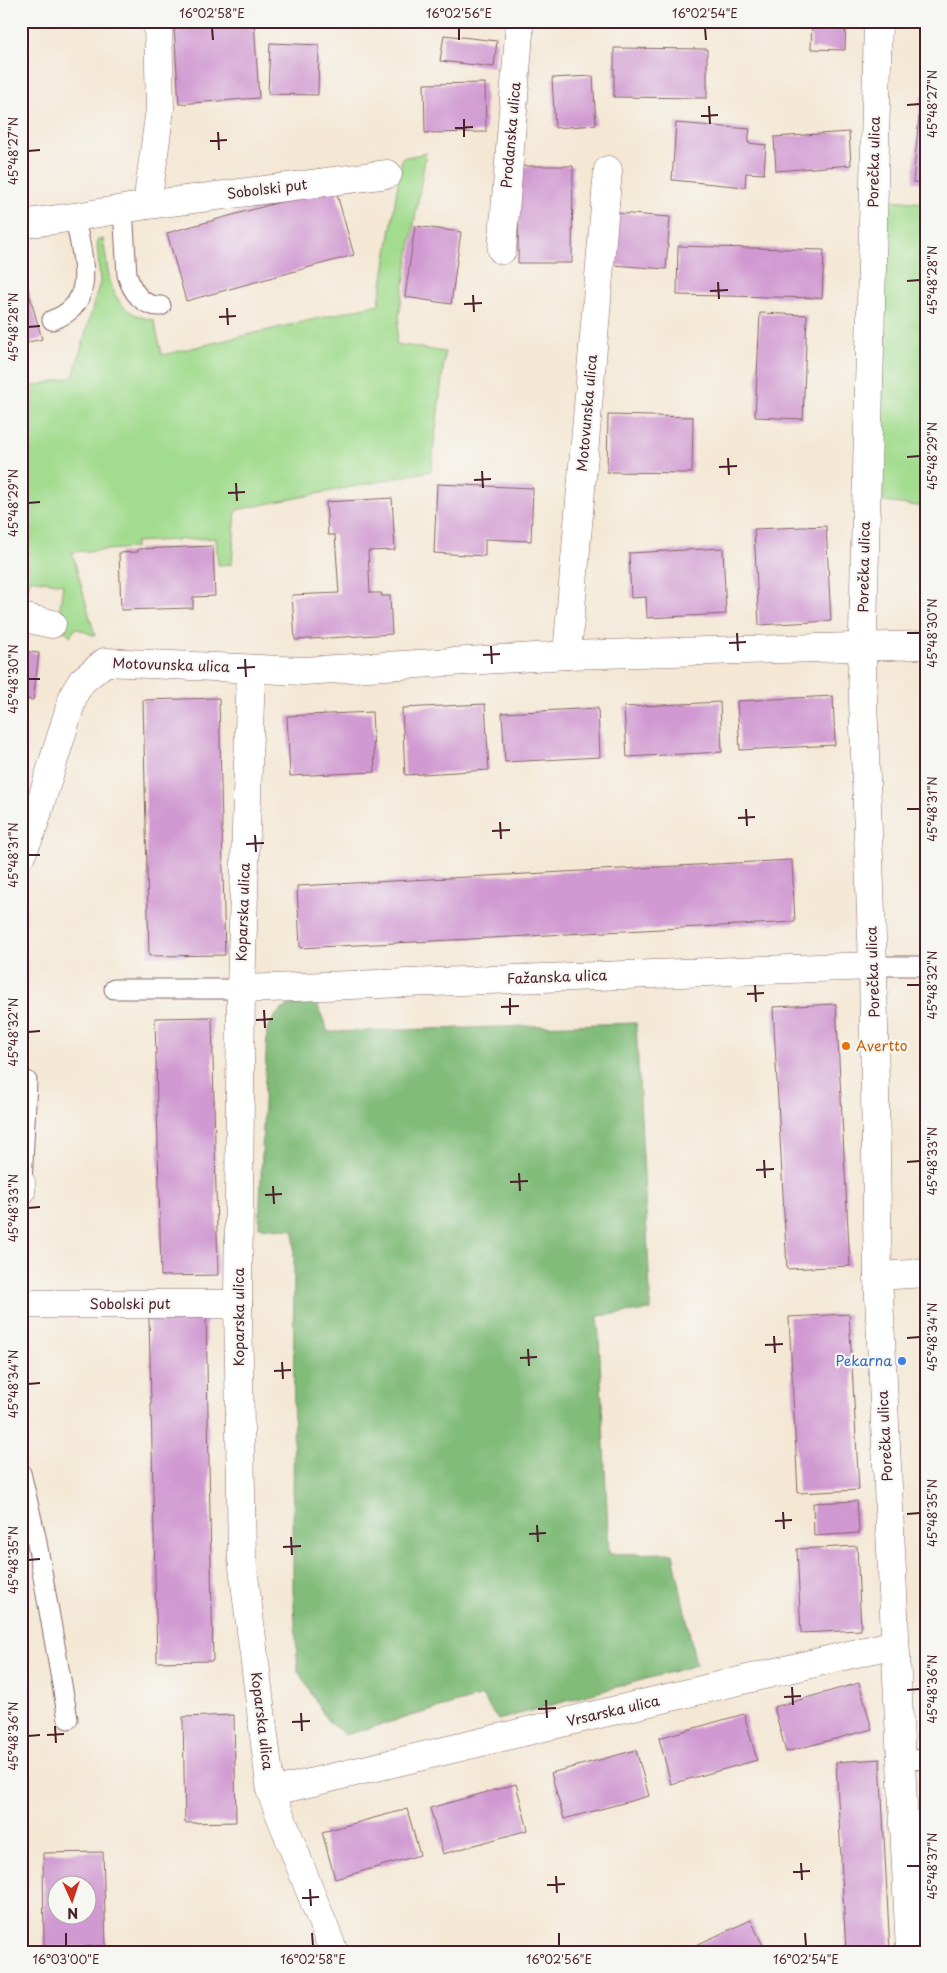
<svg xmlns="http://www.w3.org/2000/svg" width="947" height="1973" font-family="'Playpen Sans',sans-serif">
<rect width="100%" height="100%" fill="#f6f6f2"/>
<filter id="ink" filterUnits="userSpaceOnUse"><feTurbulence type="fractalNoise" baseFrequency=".02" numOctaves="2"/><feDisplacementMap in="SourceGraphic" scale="10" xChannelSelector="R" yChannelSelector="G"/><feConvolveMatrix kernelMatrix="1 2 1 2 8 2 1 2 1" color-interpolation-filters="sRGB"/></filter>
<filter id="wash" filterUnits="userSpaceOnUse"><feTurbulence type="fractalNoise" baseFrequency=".0096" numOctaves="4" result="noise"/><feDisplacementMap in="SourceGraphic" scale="20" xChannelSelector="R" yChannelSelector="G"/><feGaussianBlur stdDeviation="1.12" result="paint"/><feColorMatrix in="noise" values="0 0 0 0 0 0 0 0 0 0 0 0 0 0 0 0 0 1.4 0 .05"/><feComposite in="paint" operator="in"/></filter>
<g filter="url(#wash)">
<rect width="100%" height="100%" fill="#f4e8d5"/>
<g fill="#a2dc8e" stroke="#767e5c">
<path d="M426,153L401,301L396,344L445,352L431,471L236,510L232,564L218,565L216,538L135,542V548L72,552L95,636L76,628L70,636L66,631H57L63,584L30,579L27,592L21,590V389L73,377L100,282L97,240L103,239C110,277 107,313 154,320L162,355L379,304L402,158Z"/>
<path d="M881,199L926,203V507L883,502L879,297Z"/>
</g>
<path fill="#81bc79" stroke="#666e52" d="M316,1001L328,1032L636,1023L651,1310L598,1316L609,1554L673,1553L696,1665L498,1720L482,1696L345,1735L327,1720L298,1671L293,1590L294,1230L259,1227L267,1029C282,1003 288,1004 316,1001Z"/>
<g id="blocks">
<g fill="#d099d1" fill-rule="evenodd">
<path d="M241,21H254L259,98L179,104L174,26Z"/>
<path d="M812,21H846L845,50L811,49Z"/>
<path d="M444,35L497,41L494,67L440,61Z"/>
<path d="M270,43L319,45L318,95L268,94Z"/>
<path d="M614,48L707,49V98L614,97Z"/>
<path d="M593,76L596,125L555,128L552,78Z"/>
<path d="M485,83L486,132L425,133L424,84Z"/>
<path d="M921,95L926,96V183L913,182Z"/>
<path d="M676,123L750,129L748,143L766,145L764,174L746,173L745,187L672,180Z"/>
<path d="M849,132L851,165L776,171L774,137Z"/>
<path d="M519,166H573L572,263H518Z"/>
<path d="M335,187L354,255L186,301L167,233Z"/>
<path d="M617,213L670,217L666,269L613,265Z"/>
<path d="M415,226L461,232L451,304L405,297Z"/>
<path d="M678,246L824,250L822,298L677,295Z"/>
<path d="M21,265L42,339L21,344Z"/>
<path d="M760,313L807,315L803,419L755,417Z"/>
<path d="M608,415L693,417L692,473L607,472Z"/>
<path d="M437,484L533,488L531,541L485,539V556L434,553Z"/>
<path d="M392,498L395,550L368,551L370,593H381L382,596H390L392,634L295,640L292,595L339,593L335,535H328L326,502Z"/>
<path d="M826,526L831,621L759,625L754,529Z"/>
<path d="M213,546L215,596L193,597V608L121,610L119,553L138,552V549Z"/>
<path d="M723,548L726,614L647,618L646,597L631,598L629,553Z"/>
<path d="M21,651L39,653L33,700L21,699Z"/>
<path d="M833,696L835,745L740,750L737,701Z"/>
<path d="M219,698L225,955L149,956L143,700Z"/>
<path d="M720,702L722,752L627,757L624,707Z"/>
<path d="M485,704L489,770L405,775L402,708Z"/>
<path d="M598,708L600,757L505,762L502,713Z"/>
<path d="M372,712L375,772L290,776L287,716Z"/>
<path d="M792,860L795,922L300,948L297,886Z"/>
<path d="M836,1004L850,1266L787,1269L773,1007Z"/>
<path d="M212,1017L218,1275L161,1276L155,1018Z"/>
<path d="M849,1314L859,1490L798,1493L789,1317Z"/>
<path d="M206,1316L213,1661L157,1662L149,1318Z"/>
<path d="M857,1501L859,1533L814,1536L813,1503Z"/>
<path d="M857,1546L861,1630L801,1633L797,1549Z"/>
<path d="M21,1600L27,1651H21Z"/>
<path d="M859,1683L872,1729L786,1752L774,1707Z"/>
<path d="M744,1714L757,1760L671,1784L659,1738Z"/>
<path d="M234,1715L236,1822L185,1823L183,1717Z"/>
<path d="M636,1750L649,1796L564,1819L551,1773Z"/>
<path d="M880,1759L890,1952H846L836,1762Z"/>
<path d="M516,1784L528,1830L443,1854L430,1808Z"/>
<path d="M407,1809L420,1855L335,1879L322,1832Z"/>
<path d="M103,1852L106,1946L44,1947L43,1853ZM58,1886H88V1916H58Z"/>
<path d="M751,1920L766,1952H681Z"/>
</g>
</g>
</g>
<g filter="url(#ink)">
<use href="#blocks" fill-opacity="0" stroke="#866566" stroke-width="1"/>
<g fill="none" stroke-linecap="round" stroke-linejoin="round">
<g stroke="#866566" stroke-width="21">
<g id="service">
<path d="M123,209L127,275C132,291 142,307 161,306"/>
<path d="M52,320C100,304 81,255 75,217"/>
<path d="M873,966H926"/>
<path d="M114,989H241"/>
<path d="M22,1183L27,1081"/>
<path d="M21,1473L36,1537L68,1719"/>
<path d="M901,1759L926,1760"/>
</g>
</g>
<g stroke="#866566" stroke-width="29">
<g id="minor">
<path d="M878,21L862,673L873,966L878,1276L910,1952"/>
<path d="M147,205L160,109L158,21"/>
<path d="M21,224L75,217L147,205L388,174"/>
<path d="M502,250L520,21"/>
<path d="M21,617L52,624"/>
<path d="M567,655L608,170"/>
<path d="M251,669L241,989L238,1304L242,1559L271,1792L334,1952"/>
<path d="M21,855L32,831L74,694L82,681L105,662L303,671L567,655L926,645"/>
<path d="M241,989L873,966"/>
<path d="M21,1183V1192"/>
<path d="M878,1276L926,1273"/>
<path d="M21,1304H238"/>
<path d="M271,1792L895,1644"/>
</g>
</g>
<use href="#service" stroke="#fff" stroke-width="19"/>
<use href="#minor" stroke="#fff" stroke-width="28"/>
</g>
</g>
<path fill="none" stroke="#4a1f2b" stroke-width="2" d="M212,28L213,40M459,28V40M705,28L706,40M907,105L920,104M709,106L710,124M701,116L718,115M464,119V137M455,128L473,127M218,132L219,150M210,141L227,140M28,151L40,150M907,281L920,280M718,282L719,299M710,291L728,290M473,295L474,312M464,304L482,303M227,308L228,325M219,317L236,316M28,327L40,326M907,457L920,456M728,458L729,475M719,467L737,466M482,471L483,488M474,480L491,479M236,483L237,501M228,493L245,492M28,503L40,502M737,633L738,651M907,633H920M729,643L746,642M491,646L492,664M483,655L500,654M245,659L246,677M237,668L255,667M28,679H40M746,809L747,826M907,809H920M738,818L755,817M500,822L501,839M492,831L510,830M255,835L256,852M246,844L264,843M28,855H40M755,985L756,1002M907,985H920M747,994L764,993M510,998V1015M501,1007L519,1006M264,1010L265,1028M256,1020L273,1019M28,1032L40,1031M764,1160L765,1178M907,1162L920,1161M756,1170L774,1169M519,1173L520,1191M510,1182L528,1181M273,1186L274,1204M265,1195L282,1194M28,1208L40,1207M774,1336L775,1353M907,1338L920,1337M765,1345L783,1344M528,1349L529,1366M520,1358L537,1357M282,1362L283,1379M274,1371L291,1370M28,1384L40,1383M783,1512L784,1529M907,1514L920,1513M775,1521L792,1520M537,1525L538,1542M529,1534L546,1533M291,1537L292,1555M283,1547L301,1546M28,1560L40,1559M792,1687L793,1705M907,1690L920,1689M784,1697L801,1696M546,1700L547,1718M538,1709L556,1708M301,1713L302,1731M292,1722L310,1721M55,1726L56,1743M47,1735L64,1734M28,1736L40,1735M801,1863L802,1880M907,1866H920M793,1872L810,1871M556,1876L557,1893M547,1885L565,1884M310,1889L311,1906M302,1898L319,1897M66,1933V1946M312,1933L313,1946M559,1933V1946M805,1933L806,1946"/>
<circle fill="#e8710a" stroke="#f6f6f2" stroke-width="2" cx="846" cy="1046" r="5"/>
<circle fill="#3f7fe0" stroke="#f6f6f2" stroke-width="2" cx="902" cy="1361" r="5"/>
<g text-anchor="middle" stroke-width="4.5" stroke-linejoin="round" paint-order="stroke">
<g font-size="14" fill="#4a1f2b" stroke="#f6f6f2">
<text transform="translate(511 135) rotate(-85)" y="5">Prodanska ulica</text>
<text transform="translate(874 162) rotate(-89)" y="5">Porečka ulica</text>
<text transform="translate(267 189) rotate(-7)" y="5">Sobolski put</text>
<text transform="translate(587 413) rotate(-85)" y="5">Motovunska ulica</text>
<text transform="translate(864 567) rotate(-89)" y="5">Porečka ulica</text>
<text transform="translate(171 665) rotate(2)" y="5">Motovunska ulica</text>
<text transform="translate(243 912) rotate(-88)" y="5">Koparska ulica</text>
<text transform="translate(873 972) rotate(-92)" y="5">Porečka ulica</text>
<text transform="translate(557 977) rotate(-2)" y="5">Fažanska ulica</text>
<text x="130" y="1309">Sobolski put</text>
<text transform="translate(239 1317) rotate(-90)" y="5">Koparska ulica</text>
<text transform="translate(885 1436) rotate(-93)" y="5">Porečka ulica</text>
<text transform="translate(613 1711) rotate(-13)" y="5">Vrsarska ulica</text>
<text transform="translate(262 1721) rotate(83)" y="5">Koparska ulica</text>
</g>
<g font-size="14" fill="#c56008" stroke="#f6f6f2" text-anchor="start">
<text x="856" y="1051">Avertto</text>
</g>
<g font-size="14" fill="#366cbe" stroke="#f6f6f2" text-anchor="end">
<text x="892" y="1366">Pekarna</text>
</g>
</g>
<rect width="947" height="1973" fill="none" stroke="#f6f6f2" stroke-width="55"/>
<g transform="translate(72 1900) rotate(177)"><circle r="24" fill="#f6f6f2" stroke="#b1a0a2"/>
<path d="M0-4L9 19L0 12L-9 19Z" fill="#c8321e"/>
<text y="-8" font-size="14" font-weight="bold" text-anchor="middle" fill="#4a1f2b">N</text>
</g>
<rect x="28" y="28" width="892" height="1918" fill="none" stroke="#4a1f2b" stroke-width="2"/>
<g font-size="12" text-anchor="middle" fill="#4a1f2b">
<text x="212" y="18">16°02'58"E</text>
<text x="459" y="18">16°02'56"E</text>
<text x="705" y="18">16°02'54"E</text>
<text transform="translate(933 104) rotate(-90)" y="4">45°48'27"N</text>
<text transform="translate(14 151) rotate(-90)" y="4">45°48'27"N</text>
<text transform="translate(933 280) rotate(-90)" y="4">45°48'28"N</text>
<text transform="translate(14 327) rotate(-90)" y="4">45°48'28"N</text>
<text transform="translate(933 456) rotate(-90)" y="4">45°48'29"N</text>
<text transform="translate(14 503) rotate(-90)" y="4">45°48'29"N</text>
<text transform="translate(933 633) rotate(-90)" y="4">45°48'30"N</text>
<text transform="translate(14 679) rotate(-90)" y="4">45°48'30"N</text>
<text transform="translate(933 809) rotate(-90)" y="4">45°48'31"N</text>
<text transform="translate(14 855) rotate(-90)" y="4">45°48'31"N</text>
<text transform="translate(933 985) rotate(-90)" y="4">45°48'32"N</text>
<text transform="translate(14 1032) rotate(-90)" y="4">45°48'32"N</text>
<text transform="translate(933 1161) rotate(-90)" y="4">45°48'33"N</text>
<text transform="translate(14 1208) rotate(-90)" y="4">45°48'33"N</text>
<text transform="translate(933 1337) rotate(-90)" y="4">45°48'34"N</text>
<text transform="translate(14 1384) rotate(-90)" y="4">45°48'34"N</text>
<text transform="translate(933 1513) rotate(-90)" y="4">45°48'35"N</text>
<text transform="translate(14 1560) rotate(-90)" y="4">45°48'35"N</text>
<text transform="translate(933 1689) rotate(-90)" y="4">45°48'36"N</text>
<text transform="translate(14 1736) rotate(-90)" y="4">45°48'36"N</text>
<text transform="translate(933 1866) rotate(-90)" y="4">45°48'37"N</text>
<text x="66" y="1964">16°03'00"E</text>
<text x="313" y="1964">16°02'58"E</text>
<text x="559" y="1964">16°02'56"E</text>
<text x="806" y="1964">16°02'54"E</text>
</g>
</svg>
